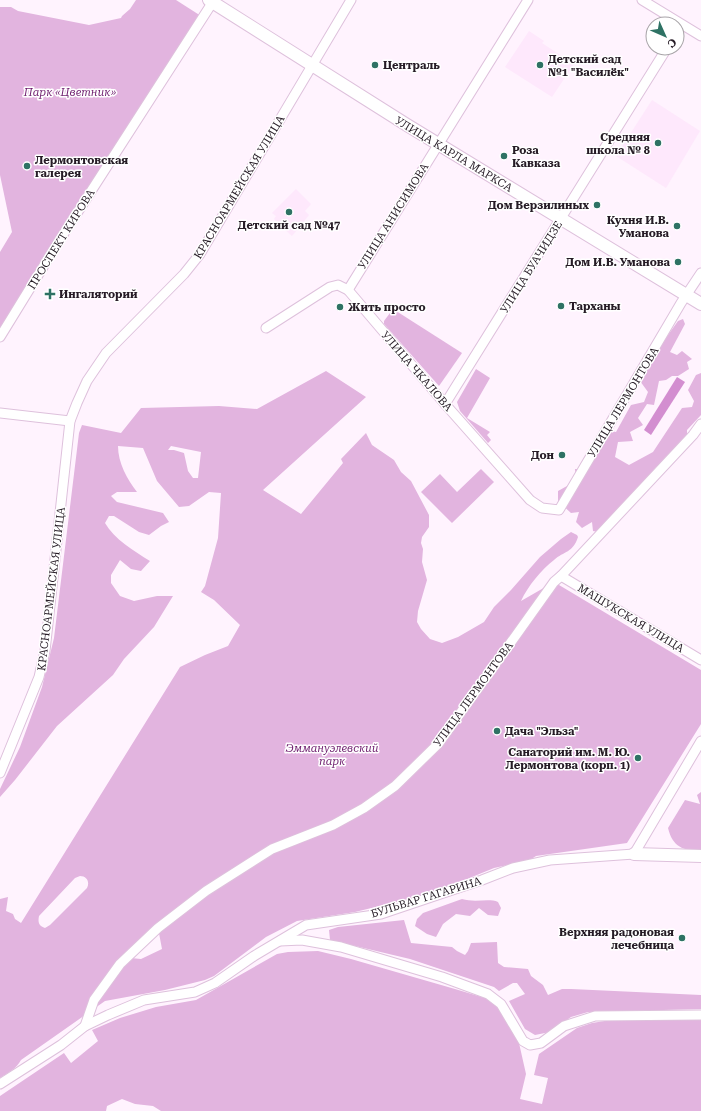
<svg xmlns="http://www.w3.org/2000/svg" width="701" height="1111" font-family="'Roboto Serif',serif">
<rect width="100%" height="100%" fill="#fff3fe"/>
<g fill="#fee8fc">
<path d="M529,31L544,41L542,43L574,64L552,97L505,67Z"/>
<path d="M652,100L700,131L666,188L616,156Z"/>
<path d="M296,189L311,204L305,211L309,215L292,236L274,219L276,216L272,213Z"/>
</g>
<g fill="#e2b4df" fill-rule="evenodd">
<path d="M136,0H176L201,16L0,335V252L12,232L0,175V7H11L18,11L89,25L121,18L122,16L130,9Z"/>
<path d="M393,309L462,353L439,386L384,324V321Z"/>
<path d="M683,319L685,324L670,352L677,355L682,351L692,359L687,362L689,369L678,376H672L666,380L659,381L654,405L647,404L638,418L643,425L630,432L633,441L618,442L615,457L629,465L653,452L682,408L692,407L694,401L688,390L696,375L701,373V415L687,430V438L668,460L656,467L629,501L598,532L593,531L592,522L582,528L576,522L579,512L571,513L558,501V491L576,481L575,469H581L606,430L616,432L631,405L644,402L648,392L640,381L643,370L678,321Z"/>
<path d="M476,369L490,378L467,418L490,432L487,435L491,440L488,443L460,411L457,402Z"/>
<path d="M326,371L366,397L263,490L301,514L343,463L341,459L366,433L372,445L394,460L401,472L411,481L429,515V527L422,537L421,543L423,549L422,562L427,580L418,611L417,622L421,629L430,639L442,643L458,637L484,622L494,607L511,590L540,557L561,539L571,532L577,535L578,537C573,553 564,551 554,560C541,570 528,586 521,601L554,582L701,670V724L627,843L536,856L530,860L494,868L433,893L355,912L297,921L266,937L214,976L205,980L165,990L105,1001L21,1060C17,1068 8,1073 0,1078V899L8,897L6,911L13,914L15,919L21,923L180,667L205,655L228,646L240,625L214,600L201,592L205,586L218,538L221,493L209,492L189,506L179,507L157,481L143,448L118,446C118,463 127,479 137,492H117L111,496L117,502L163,513L169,522L161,526L149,535L139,532L114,516H109L105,523C114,539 134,551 150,561L141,571L131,569L120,560L111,575V583L120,596L134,601L157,596H173L154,627L124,659L113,675L57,726L15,780L0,797V789L20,747L42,687L54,638L79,433L82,425L121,433L141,408L219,406L257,409ZM171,446L201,452L198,478H193L188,471L184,453L174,450H168ZM80,876C87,876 90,882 87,888L50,925L45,928C38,926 38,921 39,916L75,878ZM158,928L162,949L141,959L131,958Z"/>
<path d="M481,469L494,482L452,523L421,492L440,474L457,492Z"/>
<path d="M701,792V853C683,849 673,848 668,828L685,800L700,804L697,795Z"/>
<path d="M462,899C475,903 489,898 498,902L501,908L498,916L488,915L479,908L470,916L456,914L443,924L436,937L427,934L415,926L417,919L423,913Z"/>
<path d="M404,920L411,943L452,947L457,951L465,955L468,951L471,943L497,942L498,963L504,967L528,969L531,976L543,985L548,995L562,989H571L701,995V1009L588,1012L571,1017L550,1032L535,1035L525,1029L509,1001L525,994L517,983H513L499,991L494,987L410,959L330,940L329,930L338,927Z"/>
<path d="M318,951L351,959L455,989L485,998L499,1008L519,1043L526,1074L520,1099L542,1104L548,1078L534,1075L539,1054L577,1028L592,1023L611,1020L701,1019V1111H161L153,1106L135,1104L122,1099L107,1106L106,1111H0V1096L64,1053L71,1063L98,1041L92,1030L120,1018L156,1007L196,1000L277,954L288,952Z"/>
</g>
<path fill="#d38ed0" d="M677,377L685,382L651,435L644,430Z"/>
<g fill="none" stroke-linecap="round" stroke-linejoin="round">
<g stroke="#dec1dc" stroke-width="11">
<g id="street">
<path d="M642,0L701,36"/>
<path d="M348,290L528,0"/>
<path d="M266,328L330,287L338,285L348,290L445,404L530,500L542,508L559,510L681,303L701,273"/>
<path d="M0,337L59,241L214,0"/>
<path d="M445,404L667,48"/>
<path d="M0,413L70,421"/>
<path d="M561,576L701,660"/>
<path d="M0,773L39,677L45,651L70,421L77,403L87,381L106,353L184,274L200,254L351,0"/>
<path d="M280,941L302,940L341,947L442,977L488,994L501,1004L523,1041L530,1045L541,1043L564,1026L595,1016L701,1015"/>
<path d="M85,1026L94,1000L120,964L158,928L206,891L272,849L333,825L364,808L395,786L439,743L554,582L561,576L693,435L701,424"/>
<path d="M0,1084L61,1045L85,1026L108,1015L144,1000L195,992L215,983L254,956L306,925L381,914L482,880L513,868L550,860L634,854L701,741"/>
</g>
</g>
<g stroke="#dec1dc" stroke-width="14">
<g id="secondary">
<path d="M209,0L407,125L701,304"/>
<path d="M634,854L701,856"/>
</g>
</g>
<use href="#street" stroke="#fff" stroke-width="9"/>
<use href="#secondary" stroke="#fff" stroke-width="12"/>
</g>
<g fill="#2e7264" stroke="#fff" stroke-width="1.5">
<circle cx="375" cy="65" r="4"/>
<circle cx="540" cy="65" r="4"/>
<circle cx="658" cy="143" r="4"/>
<circle cx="504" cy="156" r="4"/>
<circle cx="27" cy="166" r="4"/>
<circle cx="597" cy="205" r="4"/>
<circle cx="289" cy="212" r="4"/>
<circle cx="677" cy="226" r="4"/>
<circle cx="678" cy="262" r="4"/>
<path d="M48 288h4v4h4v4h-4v4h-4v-4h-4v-4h4z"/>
<circle cx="561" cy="306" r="4"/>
<circle cx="340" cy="307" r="4"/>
<circle cx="562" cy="455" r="4"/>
<circle cx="497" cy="731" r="4"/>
<circle cx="638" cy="758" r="4"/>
<circle cx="682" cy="938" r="4"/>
</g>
<g text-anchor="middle" stroke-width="3" stroke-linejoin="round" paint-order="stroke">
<g font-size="11" font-weight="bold" fill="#261c26" stroke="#fff" text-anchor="start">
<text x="548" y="63">Детский сад<tspan x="548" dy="13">№1 "Василёк"</tspan></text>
<text x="383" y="69">Централь</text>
<text x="650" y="141" text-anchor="end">Средняя<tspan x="650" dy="13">школа № 8</tspan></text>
<text x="512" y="154">Роза<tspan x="512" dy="13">Кавказа</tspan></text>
<text x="35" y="164">Лермонтовская<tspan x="35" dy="13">галерея</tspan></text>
<text x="589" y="209" text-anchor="end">Дом Верзилиных</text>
<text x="669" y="224" text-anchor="end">Кухня И.В.<tspan x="669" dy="13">Уманова</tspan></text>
<text x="289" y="229" text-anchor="middle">Детский сад №47</text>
<text x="670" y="266" text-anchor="end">Дом И.В. Уманова</text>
<text x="59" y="298">Ингаляторий</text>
<text x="569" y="310">Тарханы</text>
<text x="348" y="311">Жить просто</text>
<text x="554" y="459" text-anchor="end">Дон</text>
<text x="505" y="735">Дача "Эльза"</text>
<text x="630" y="756" text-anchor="end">Санаторий им. М. Ю.<tspan x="630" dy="13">Лермонтова (корп. 1)</tspan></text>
<text x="674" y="936" text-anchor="end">Верхняя радоновая<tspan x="674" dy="13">лечебница</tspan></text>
</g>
<g font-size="11" font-style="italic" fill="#6e1d6e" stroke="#fff">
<text x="70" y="96">Парк «Цветник»</text>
<text x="332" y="752">Эммануэлевский<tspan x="332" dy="13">парк</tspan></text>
</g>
<g font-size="11" fill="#261c26" stroke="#fff">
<text transform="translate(454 154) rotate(31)" y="4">УЛИЦА КАРЛА МАРКСА</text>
<text transform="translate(239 187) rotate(-59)" y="4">КРАСНОАРМЕЙСКАЯ УЛИЦА</text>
<text transform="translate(393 216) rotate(-58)" y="4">УЛИЦА АНИСИМОВА</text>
<text transform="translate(61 239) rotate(-58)" y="4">ПРОСПЕКТ КИРОВА</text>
<text transform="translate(531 267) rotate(-58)" y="4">УЛИЦА БУАЧИДЗЕ</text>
<text transform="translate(417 371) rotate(49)" y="4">УЛИЦА ЧКАЛОВА</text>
<text transform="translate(623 402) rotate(-59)" y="4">УЛИЦА ЛЕРМОНТОВА</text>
<text transform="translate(51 589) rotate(-83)" y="4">КРАСНОАРМЕЙСКАЯ УЛИЦА</text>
<text transform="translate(631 618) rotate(31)" y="4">МАШУКСКАЯ УЛИЦА</text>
<text transform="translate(473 694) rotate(-54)" y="4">УЛИЦА ЛЕРМОНТОВА</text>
<text transform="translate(426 897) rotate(-17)" y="4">БУЛЬВАР ГАГАРИНА</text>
</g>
</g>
<g transform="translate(665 36) rotate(135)"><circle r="19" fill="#ffffff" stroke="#a8a4a8"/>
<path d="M0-3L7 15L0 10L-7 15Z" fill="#2e7264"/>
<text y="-6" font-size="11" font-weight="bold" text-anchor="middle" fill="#261c26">С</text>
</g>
</svg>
